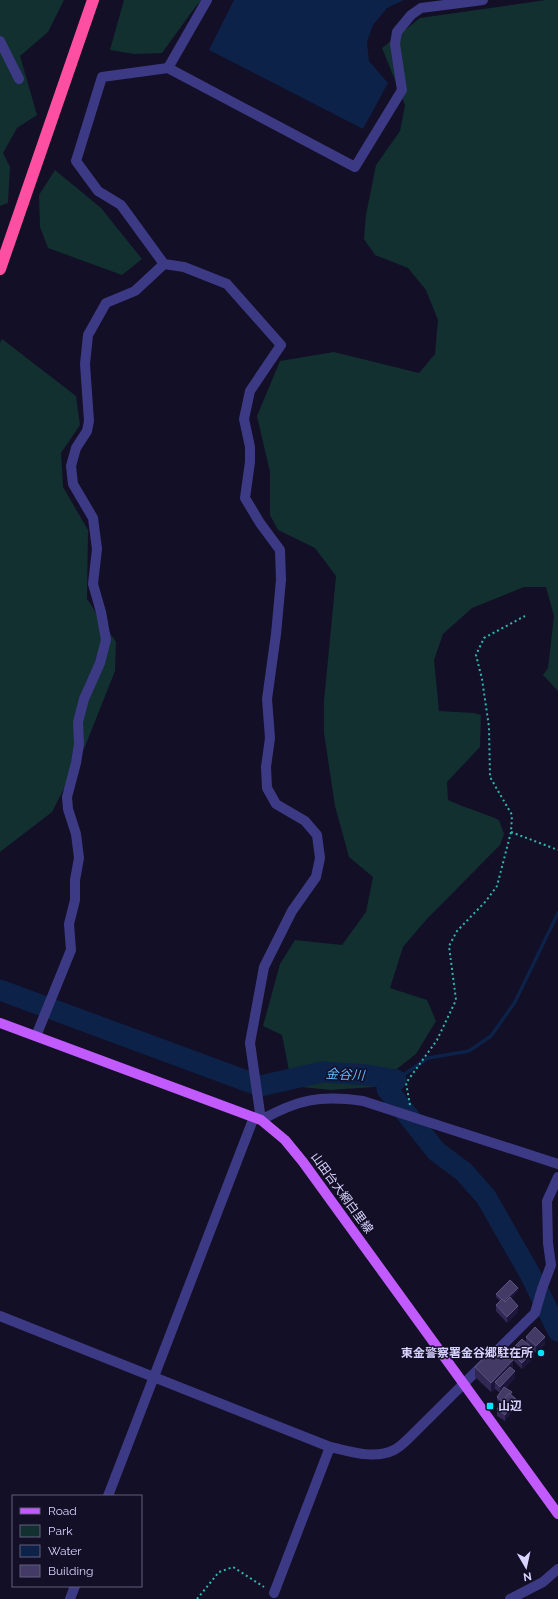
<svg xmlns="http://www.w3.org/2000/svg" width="558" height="1599" font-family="Raleway,'Noto Sans JP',sans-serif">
<rect width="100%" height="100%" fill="#130f26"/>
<g fill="#12302f">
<path d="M0,0H64L48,32L20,56L37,115L17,128L3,153L10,167L8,203L0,206Z"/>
<path d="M124,0H202L196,6L162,53L134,54L110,50Z"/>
<path d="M546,0H558V691L543,675L548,668L554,616L546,587H524L472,608L443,634L434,660L439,711L474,713L481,715L480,747L447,782L448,800C465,808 482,812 499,820L504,834L500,845L426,920L403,947L390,988L427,1000L436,1021L416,1054L374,1087L330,1090L292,1086L282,1035L263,1026L280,964L295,940L342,945L366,912L373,877L349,857L335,806L324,733V701L336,576L315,548L278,530L270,515V472L257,416L280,361L334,352L419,373L435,354L438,320L426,290L408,268L375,255L364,239L366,215L376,165L400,131L405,105L382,48L420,18Z"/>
<path d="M55,170L101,208L142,259L122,275L48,248L40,227L39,195Z"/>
<path d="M2,339L76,396L80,425L61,453L63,487L88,530L87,599L116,642L115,671L84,749L52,812L0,852V343Z"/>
</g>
<path fill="#0c2248" d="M234,0H404L387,8L373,25L367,42L369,61L388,83L363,129L209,50Z"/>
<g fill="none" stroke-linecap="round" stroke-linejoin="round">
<path stroke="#0c2248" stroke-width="3.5" d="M396,1080L428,1058L469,1051L491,1036L515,1002L558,913"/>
<g stroke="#0c2248" stroke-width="21">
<path d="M0,990L260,1086L322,1072L367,1075L396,1080"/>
<path d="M396,1080L387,1089L436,1151L464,1172L486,1197L530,1274L558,1331"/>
</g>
<g stroke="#2fb8b0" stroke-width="2" stroke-dasharray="2 3" stroke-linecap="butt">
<path d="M511,832L558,850"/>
<path d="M410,1105L406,1083L437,1040L456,1000L449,946L457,931L486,901L497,886L511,832L512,815L490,777L489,727L482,679L476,655L484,638L525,616"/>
<path d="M197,1599L219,1572L233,1567L264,1587"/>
</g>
<g stroke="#3d3a85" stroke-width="10">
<path d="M483,0L421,8L411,15L397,32L395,44L402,90L355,167L168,68L102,77L76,161L98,191L121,205L164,264L184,267L227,284L281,345L250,391L244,419L250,447V462L245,498L260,523L280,550L281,580L276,634L267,699L270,738L266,767L267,788L276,804L305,821L317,835L320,858L316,877L292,911L264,967L250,1043L261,1120C299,1099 320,1095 363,1101L558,1164"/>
<path d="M0,41L19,79"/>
<path d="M168,68L207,0"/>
<path d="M36,1036L71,950L69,924L75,900V880L79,858L76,834L68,809L67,797L76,763L79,744L78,722L84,699L100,663L106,640L101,612L93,584L97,549L93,518L73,484L71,466L76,448L87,431L89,421L85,364L88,335L106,303L135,291L164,264"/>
<path d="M0,1316L330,1447C350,1451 374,1460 394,1450C400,1447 405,1442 409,1438L535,1313L542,1289L551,1265L548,1243L547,1201L558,1177"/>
<path d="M108,1496L254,1117"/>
<path d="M274,1593L330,1447"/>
<path d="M70,1599L75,1586"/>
<path d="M510,1599L543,1582L558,1569"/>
</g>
<path stroke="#c25bff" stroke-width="10" d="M0,1023L261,1120L285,1140L303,1162L558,1514"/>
<path stroke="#ff4fa3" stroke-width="12" d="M0,269L93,0"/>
</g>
<g fill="#312854">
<path d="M518,1291L511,1298L518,1312L507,1323L496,1311V1305L500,1301L496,1297V1294Z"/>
<path d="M526,1337L545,1344L536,1353L534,1351V1357L522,1369L513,1360V1370L515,1378L506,1388L512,1396L516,1406L505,1421L497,1416V1409L501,1404L497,1400V1397L500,1393L495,1389L491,1392L475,1377V1367L510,1357V1351L526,1342Z"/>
</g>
<g fill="#1d163a">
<path d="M518,1288V1291L504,1305V1302Z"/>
<path d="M518,1306V1312L507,1323V1317Z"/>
<path d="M545,1337V1344L536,1353V1346Z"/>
<path d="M534,1350V1357L522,1369V1363Z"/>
<path d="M513,1360V1370L495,1382V1389L491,1392V1383Z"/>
<path d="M515,1371V1378L500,1394V1387Z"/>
<path d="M516,1399V1406L505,1421V1415Z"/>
</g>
<g fill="#433a66" stroke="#5a527e">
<path d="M510,1280L518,1288L504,1301L496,1294Z"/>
<path d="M510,1297L518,1306L507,1317L496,1305L502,1299L505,1302Z"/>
<path d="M535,1327L545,1337L536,1346L526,1337Z"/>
<path d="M522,1339L534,1350L522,1363L510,1351Z"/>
<path d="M497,1345L513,1360L491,1383L475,1367Z"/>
<path d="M510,1367L515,1371L500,1387L495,1382Z"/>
<path d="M504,1387L512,1392L510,1395L509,1393L503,1402L497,1397Z"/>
<path d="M509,1393L516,1399L505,1415L497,1409Z"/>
</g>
<g fill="#00e5ff" stroke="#130f26" stroke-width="1.5">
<circle cx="541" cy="1353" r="4"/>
<rect x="486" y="1402" width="8" height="8" rx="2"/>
</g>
<g text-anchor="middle" stroke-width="3" stroke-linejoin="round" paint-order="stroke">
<g font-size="12" fill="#d9d4ff" stroke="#130f26">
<text transform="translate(342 1193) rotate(54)" y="4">山田台大網白里線</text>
</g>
<g font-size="12" font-weight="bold" fill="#d9d4ff" stroke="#130f26" text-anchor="end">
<text x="533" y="1357">東金警察署金谷郷駐在所</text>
<text x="498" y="1410" text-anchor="start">山辺</text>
</g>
<g font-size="13" font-style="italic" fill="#62b6ff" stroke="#130f26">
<text transform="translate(345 1074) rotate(3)" y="5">金谷川</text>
</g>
</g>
<rect x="12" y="1495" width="130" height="92" fill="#130f26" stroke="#625e7d"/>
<rect x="20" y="1508" width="20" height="6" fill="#c25bff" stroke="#625e7d"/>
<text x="48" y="1515" font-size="12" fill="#d9d4ff">Road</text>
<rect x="20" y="1525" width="20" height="12" fill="#12302f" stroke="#625e7d"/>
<text x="48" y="1535" font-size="12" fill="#d9d4ff">Park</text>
<rect x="20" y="1545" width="20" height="12" fill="#0c2248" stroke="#625e7d"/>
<text x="48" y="1555" font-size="12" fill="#d9d4ff">Water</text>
<rect x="20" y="1565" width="20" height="12" fill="#433a66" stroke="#625e7d"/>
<text x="48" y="1575" font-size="12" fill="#d9d4ff">Building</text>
<g transform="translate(526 1567) rotate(171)" stroke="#130f26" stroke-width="3" paint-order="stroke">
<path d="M0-3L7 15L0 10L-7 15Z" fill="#d9d4ff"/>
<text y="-6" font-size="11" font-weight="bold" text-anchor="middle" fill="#d9d4ff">N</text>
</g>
</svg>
